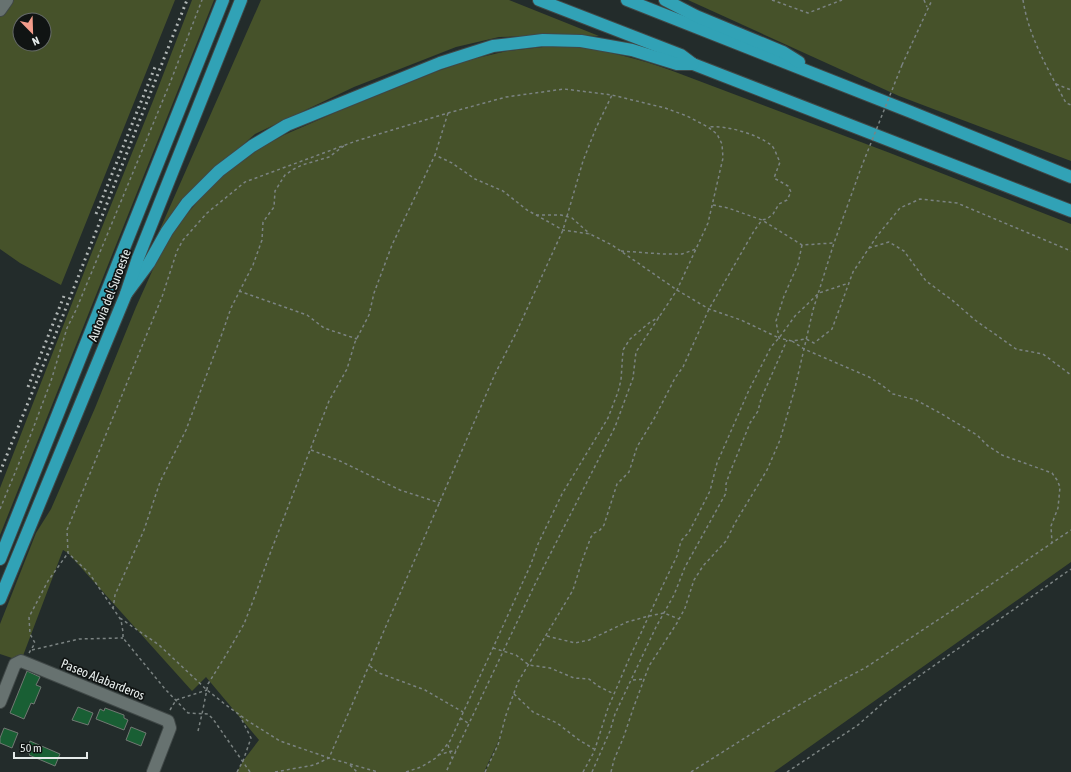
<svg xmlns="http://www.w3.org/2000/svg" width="1071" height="772" font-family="'Asap Condensed',sans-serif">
<rect width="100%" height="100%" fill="#232c2b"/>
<g fill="#46522a" fill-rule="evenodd">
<path d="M0,0H175L61,285L20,263L0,249ZM20,20H44V44H20Z"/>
<path d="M192,0H214L0,535V488L90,257L153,101Z"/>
<path d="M261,0H509L599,36L561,35L499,37L456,47L354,87L255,134L181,200L150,252Z"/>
<path d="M688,0H1071V161L899,96Z"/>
<path d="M543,47C554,47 566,46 577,47C609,51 639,59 670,70L890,153L1071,224V562L774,772H485L504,729L484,772H237L243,761L259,740L206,677L192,691L68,553L63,550L21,661L0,654V624L36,533L51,509L95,408L136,307L154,267L169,239L187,214L205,193L226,173L262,147L284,135L339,111L438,71L473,59L507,51Z"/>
</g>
<g fill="#195f34" stroke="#717973">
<path d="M27,671L40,677L36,685L41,687L34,704L31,703L24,719L10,713Z"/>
<path d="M78,707L93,713L88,725L72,720Z"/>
<path d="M105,708L124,715V718L128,720L124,730L96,719L100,709L104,711Z"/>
<path d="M131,727L146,733L141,746L126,740Z"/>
<path d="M4,728L18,733L12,748L0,743V738Z"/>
<path d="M30,741L60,754L55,766L29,755L30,754L26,752Z"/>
</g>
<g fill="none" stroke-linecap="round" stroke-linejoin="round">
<g stroke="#404847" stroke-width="14">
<g id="minor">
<path d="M0,10L7,0"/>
<path d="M0,702L15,664L21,661L168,721L170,728L153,772"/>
</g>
</g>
<g stroke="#404847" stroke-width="14">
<g id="highway">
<path d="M539,0L681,55L693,64L1071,211"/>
<path d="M627,0L911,112L1071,177"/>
<path d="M665,0L696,16L783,52L799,62"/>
<path d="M126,294L149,263L167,231L187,203L219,171L252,146L287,125L440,63L493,46L543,40L581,41L632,50L677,64H693"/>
<path d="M0,559L223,0"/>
<path d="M0,599L126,294L138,258L241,0"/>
</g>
</g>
<g stroke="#7b8382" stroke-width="1.5" stroke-dasharray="3 3" stroke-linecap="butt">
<path d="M772,0L808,13L842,0"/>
<path d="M924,0L927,7"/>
<path d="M1023,0C1029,38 1048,69 1066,103L1071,105"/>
<path d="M902,65L932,0"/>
<path d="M1056,84L1071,90"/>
<path d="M448,113L435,155L452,163L475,179L503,191L527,210L563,230L590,234L612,245L677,290L709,309L741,320L779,338"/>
<path d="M713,205L728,208L762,220L802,245L833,243"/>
<path d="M536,215H561L572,218L590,234"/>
<path d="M802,245L798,264L784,296L776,321L779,338L792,341L806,339L814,343L832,329L853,272L877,236L900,208L920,199L957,203L1071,251"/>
<path d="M869,248L889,242L904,251L926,281L952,300L975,320L1016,349L1043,354L1071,375"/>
<path d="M621,251L663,254H682L696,249"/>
<path d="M239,291L307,315L324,328L357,339"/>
<path d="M792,341L804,349L869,377L883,386L893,394L916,400L940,413L977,435L988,446L1002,455L1052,473L1057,480L1060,487L1058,508L1051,526L1052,543"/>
<path d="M311,450L340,461L400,490L440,503"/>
<path d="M0,509L31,434L51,381L67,328L76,310L170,83L202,0"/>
<path d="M113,609L115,595L144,530L160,482L186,430L223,331L231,308L253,265L262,240L263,222L274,207L275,191L285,175L294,169L302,165L329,157L345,145"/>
<path d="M120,618L159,645L207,690L226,705L248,721L280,741L329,758L378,772"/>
<path d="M547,636L575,643L589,640L627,622L649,616L664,613L679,619"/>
<path d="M493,648L516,655L529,665L550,668L574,678L589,679L598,686L614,694"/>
<path d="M32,650L79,639L123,638"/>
<path d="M29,653L35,643L30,634L29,617L48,581L68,553"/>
<path d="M370,666L379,673L425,690L463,712"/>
<path d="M633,680L645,679"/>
<path d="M514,694L533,712L557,723L579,740L594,749"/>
<path d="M170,710L176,700L207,690"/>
<path d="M460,718L468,723"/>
<path d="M198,731L202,714L208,684L226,655L244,624L253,601L271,551L329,401L347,369L355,342L369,315L374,293L392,245L435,155"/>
<path d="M448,745L452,758"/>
<path d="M438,755L456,750"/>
<path d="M350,765L357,772"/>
<path d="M237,772L243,761L251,738L240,716"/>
<path d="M250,772L213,719L208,714L188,713L165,689L123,638V632L121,620L89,573L68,553L67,530L162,297L177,251L183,240L207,213L245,182L356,141L448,113L506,97L564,89L612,95L665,108L687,116L708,127L717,134L722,144L723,158L708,223L677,290L636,352L633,378L615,427L536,582L446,772"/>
<path d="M275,772L314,765L329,758L495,374L516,333L563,230L583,161L596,128L612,95"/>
<path d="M406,772L421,767L436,758L450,741L493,648L531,564L538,544L562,494L608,418L618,392L621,380L623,350L630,339L649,323L659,317"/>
<path d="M485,772L498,745L506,715L518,682L573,590L582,561L591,537L594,533L600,530L604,525L617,484L629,472L637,447L655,417L675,378L683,367L709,309L754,231L762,220L767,219L773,214L779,204L787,200L791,192L788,186L774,178L780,162C777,157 775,148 771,145C757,134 726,125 708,127"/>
<path d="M583,772L594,752L608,708L629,659L663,585L677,556L681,541L689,532L710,491L717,463L749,390L771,347L779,338L795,316L819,293L849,283"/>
<path d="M592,772L610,731L615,714L656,627L674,595L685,567L726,493V484L729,475L750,423L758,411L761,399L787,340"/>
<path d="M611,772L614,760L624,736L633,709L649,666L677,623L685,608L694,580L703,566L726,541L735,523L767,470L780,440L795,388L813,310L834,243L861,168"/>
<path d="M691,772L775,719L838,682L865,668L965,602L1071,530"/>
<path d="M787,772L858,725L884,702L922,674L1071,569"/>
</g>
<use href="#minor" stroke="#677270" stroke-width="12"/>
<use href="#highway" stroke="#31a2b6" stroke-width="12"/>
<g stroke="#b0b6b5" stroke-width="3" stroke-dasharray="2 4" stroke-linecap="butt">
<path d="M96,214L155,67"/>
<path d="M28,387L64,296"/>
<path d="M0,472L51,346L187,0"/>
</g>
<path stroke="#7b8382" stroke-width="1.5" stroke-dasharray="3 3" stroke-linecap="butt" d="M861,168L902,65"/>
</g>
<g text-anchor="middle" stroke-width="3.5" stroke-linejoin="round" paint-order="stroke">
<g font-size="13" fill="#e5ebea" stroke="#101413">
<text transform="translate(109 295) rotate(-69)" y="5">Autovía del Suroeste</text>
<text transform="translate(103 679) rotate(22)" y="5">Paseo Alabarderos</text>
</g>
</g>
<g transform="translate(32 32) rotate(157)"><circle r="19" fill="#101413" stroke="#656a69"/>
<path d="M0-3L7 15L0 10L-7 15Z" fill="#f49d8b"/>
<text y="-6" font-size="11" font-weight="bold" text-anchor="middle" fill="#e5ebea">N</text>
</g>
<path d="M14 752v6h73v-6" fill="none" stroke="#e5ebea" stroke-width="2"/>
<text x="20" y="752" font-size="12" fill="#e5ebea" stroke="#101413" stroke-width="3" paint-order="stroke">50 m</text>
</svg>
